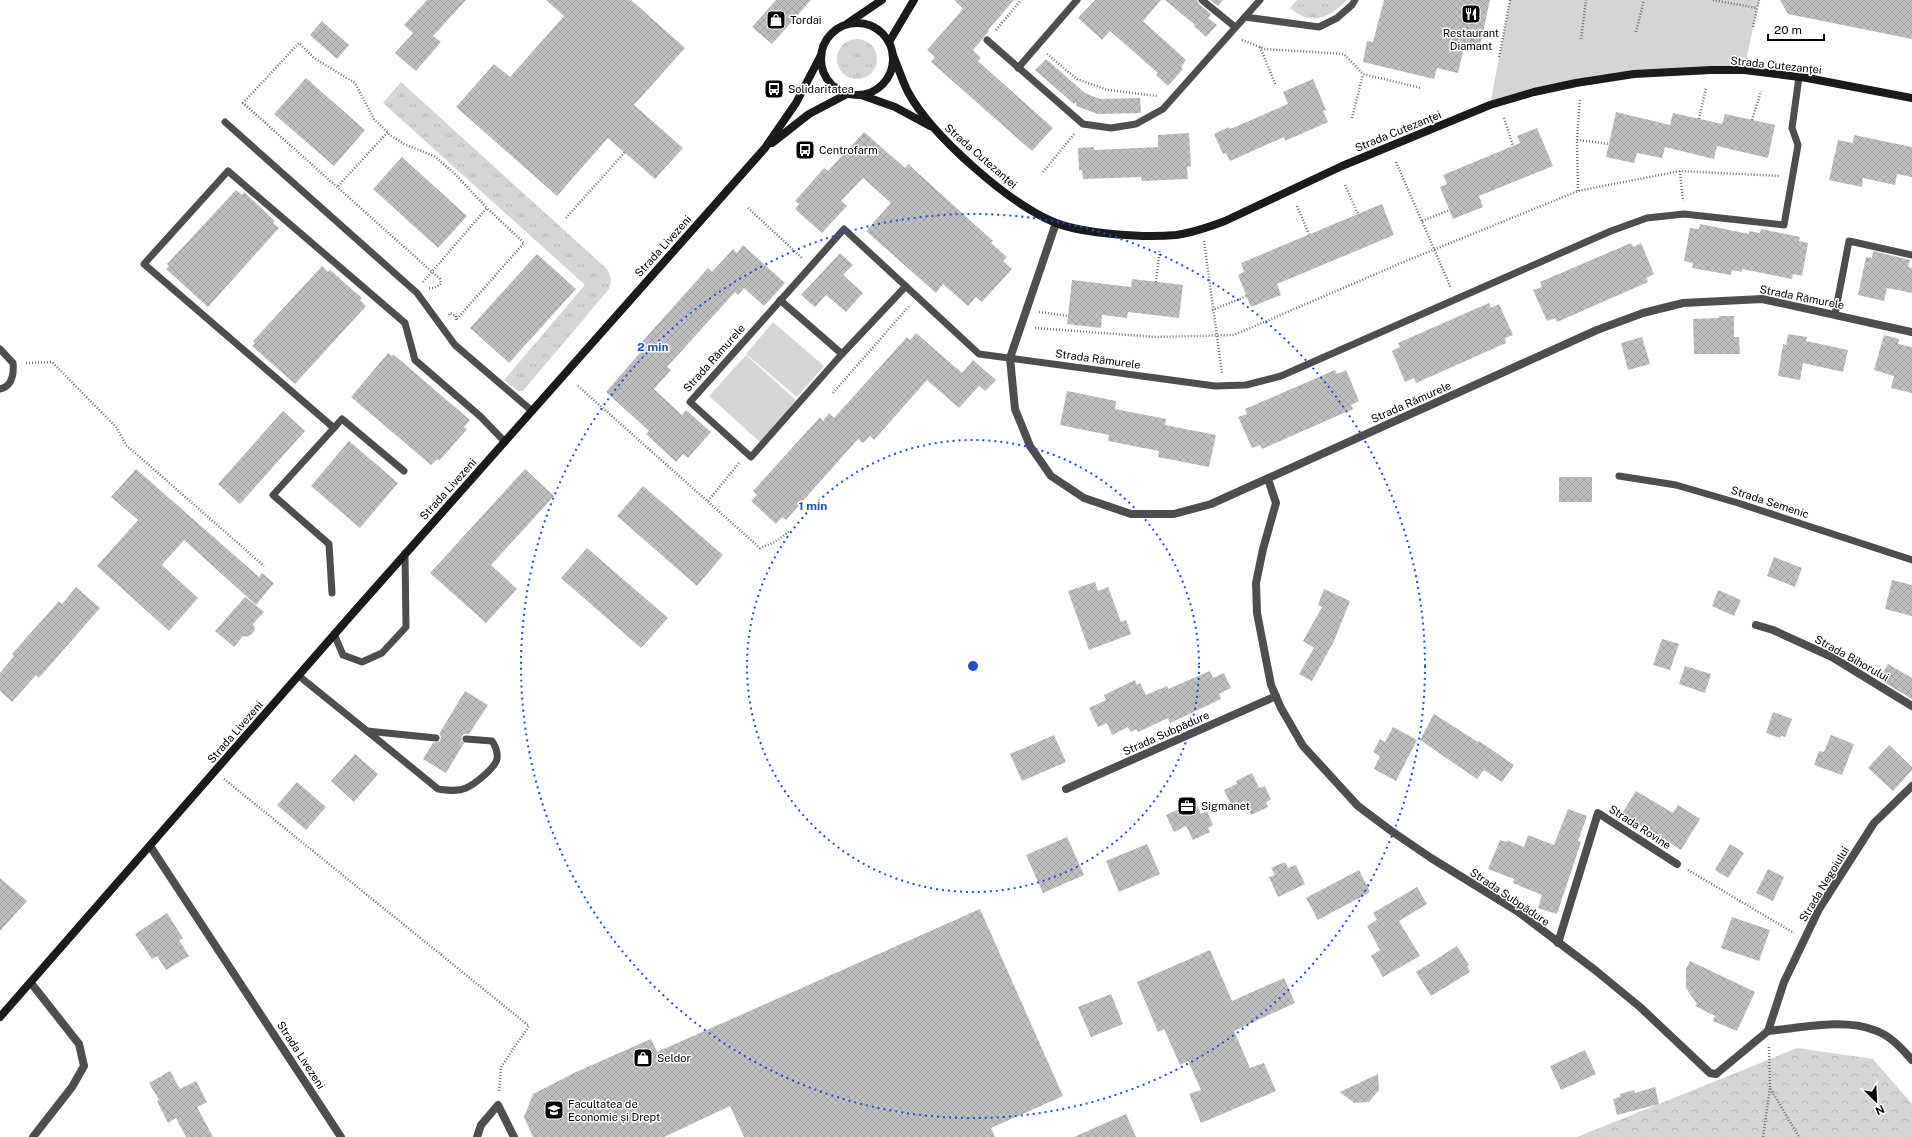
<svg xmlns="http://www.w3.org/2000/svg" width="1912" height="1137" font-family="'Public Sans',sans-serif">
<defs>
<pattern id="grass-tufts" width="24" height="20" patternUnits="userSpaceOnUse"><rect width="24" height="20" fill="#d5d5d5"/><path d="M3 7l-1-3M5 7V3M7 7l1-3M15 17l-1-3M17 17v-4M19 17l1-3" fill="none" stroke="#b5b5b5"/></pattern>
<pattern id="forest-crowns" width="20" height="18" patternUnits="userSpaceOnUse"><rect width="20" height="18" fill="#d5d5d5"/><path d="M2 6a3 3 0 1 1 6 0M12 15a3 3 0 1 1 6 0" fill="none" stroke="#b5b5b5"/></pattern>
<pattern id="building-cross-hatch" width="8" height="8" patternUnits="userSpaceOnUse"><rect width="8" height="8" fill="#bebebe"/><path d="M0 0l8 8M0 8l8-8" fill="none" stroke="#a2a2a2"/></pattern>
</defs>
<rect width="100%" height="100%" fill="#fff"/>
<g fill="url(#grass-tufts)">
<path d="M1297,0H1347C1328,19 1311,26 1290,8Z"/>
<circle cx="857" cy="59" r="20"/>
<path d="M401,82L607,269C611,276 612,281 609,289L523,391H518L504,380L585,285L383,103Z"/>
</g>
<path fill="url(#forest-crowns)" d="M1797,1048L1873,1059L1912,1104V1137H1577Z"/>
<g fill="#d5d5d5">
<path d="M1510,0H1759L1744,70L1634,74L1490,105Z"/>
<path d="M773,322L824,366L797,397L746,354Z"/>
<path d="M746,355L798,402L761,443L709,396Z"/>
</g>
<g fill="url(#building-cross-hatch)">
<path d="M427,0H466L433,36L441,42L416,71L395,53L413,33L404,25Z"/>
<path d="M546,0H631L685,48L634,105L683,148L655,179L608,138L557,196L456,107L494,64L510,77L564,16Z"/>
<path d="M776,0H811L772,44L752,27Z"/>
<path d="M954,0H1014L988,30L989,31L973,50L981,58L978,61L1053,128L1032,151L931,62L935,57L927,50L963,9Z"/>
<path d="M1095,0H1161L1143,21L1186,60L1181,67L1183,69L1168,86L1156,75L1158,73L1110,31L1102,40L1078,18Z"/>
<path d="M1165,0H1197L1199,4L1211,14L1208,18L1217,25L1206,37L1194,26L1195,25Z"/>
<path d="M1210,0H1223L1218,6Z"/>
<path d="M1384,0H1490L1479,50L1464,47L1458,73L1437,68L1434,79L1363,62L1367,41L1373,42Z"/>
<path d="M1780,0H1912V39L1788,14Z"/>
<path d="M322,21L349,45L337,59L310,35Z"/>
<path d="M1046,59L1085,93L1100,99L1140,98L1141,113L1098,114L1076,106V102L1074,104L1035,70Z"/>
<path d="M306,78L365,130L334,166L274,114Z"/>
<path d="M1313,79L1326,110L1323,111L1328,122L1285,141L1284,137L1230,161L1226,153L1223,154L1214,134L1229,127L1230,129L1288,104L1283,92Z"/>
<path d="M1616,112L1670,125L1673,113L1722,124L1725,114L1775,125L1768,158L1717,146L1714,159L1665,147L1662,158L1637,153L1634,163L1606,157Z"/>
<path d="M1537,128L1553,166L1479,196L1483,207L1453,219L1440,187L1447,184L1443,175L1520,143L1517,136Z"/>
<path d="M864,132L905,168L908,164L993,241L991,243L1007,257L1003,261L1012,269L982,302L976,297L968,306L943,284L936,293L866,231L891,203L863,178L841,201L847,206L822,233L795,209L799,204L795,201L824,168L828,171Z"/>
<path d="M1189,133L1191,166L1187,167L1188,179L1142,181L1141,177L1083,179L1082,170L1079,171L1078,148L1094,147V150L1158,147V135Z"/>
<path d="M1854,135L1912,147V177L1897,174L1895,185L1863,178L1862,187L1829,180L1838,140L1853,143Z"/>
<path d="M402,157L467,216L438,248L373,189Z"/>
<path d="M236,190L242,195L244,192L275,221L273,223L279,228L208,307L166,269L169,266L167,264Z"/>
<path d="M1382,204L1394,235L1277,284L1281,295L1251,307L1238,275L1244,272L1241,263Z"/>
<path d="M1700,224L1749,234V231L1760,233L1761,229L1800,237L1799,241L1808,243L1802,276L1793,274L1792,279L1742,269V272L1732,270L1731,275L1692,268L1693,263L1684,261L1690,228L1699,229Z"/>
<path d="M1631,243L1633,247L1641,243L1654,274L1646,278L1648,282L1557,322L1555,318L1547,321L1533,290L1542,287L1540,282Z"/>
<path d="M743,245L785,283L764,306L744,288L738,295L735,292L667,367L671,370L654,389L682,415L686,410L711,432L688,458L683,454L676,462L646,434L649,431L606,392L645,347L641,343L708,268L712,272L733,249L737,253Z"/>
<path d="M1873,251L1910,260L1908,267L1912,268V293L1887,288L1884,301L1858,295L1866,257L1872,258Z"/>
<path d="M840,253L853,265L843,275L863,293L846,312L826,295L815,307L801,295Z"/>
<path d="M537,254L576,289L509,363L470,328Z"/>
<path d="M322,266L328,272L330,270L362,298L360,300L366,306L295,384L252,346L255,343L253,341Z"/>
<path d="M1132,279L1183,285L1179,318L1128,312L1127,318L1102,315L1101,328L1067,324L1072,280L1131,287Z"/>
<path d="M1489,303L1491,308L1499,304L1513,335L1505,338L1506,343L1416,383L1414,378L1405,382L1392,351L1400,347L1398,343Z"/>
<path d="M1719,316H1734V337H1739L1740,354H1694L1693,319L1719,318Z"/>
<path d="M916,333L962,373L973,360L996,380L985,391L979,386L959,408L927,380L874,440L870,436L863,443L858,439L786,520L782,517L776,524L751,501L757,495L753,491L820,417L823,421L829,413L834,418L907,337L910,340Z"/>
<path d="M1788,334L1807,337L1806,341L1848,350L1843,372L1803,363L1800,380L1778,376L1783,344L1786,345Z"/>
<path d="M1884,335L1899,339L1898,344L1912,347V393L1891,388L1894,376L1874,370Z"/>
<path d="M1642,337L1650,364L1628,370L1621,343Z"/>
<path d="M388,353L392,356L393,354L470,420L464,427L467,429L448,451L439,461L437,459L431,465L351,397Z"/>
<path d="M1335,370L1337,374L1346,370L1359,401L1351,405L1353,409L1262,449L1260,445L1252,448L1238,417L1247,414L1245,409Z"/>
<path d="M1067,391L1116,401L1115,409L1166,419L1165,425L1216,435L1209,467L1158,457L1159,451L1108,441L1109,435L1060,425Z"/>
<path d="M283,411L305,431L240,504L218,484Z"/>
<path d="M349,441L398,483L360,528L311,486Z"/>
<path d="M136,469L259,577L262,573L274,583L256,605L184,540L162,565L198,598L169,631L97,566L138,520L111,497Z"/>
<path d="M525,469L554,496L491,565L517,589L486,623L430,573Z"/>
<rect x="1559" y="477" width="33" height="25"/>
<path d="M643,486L723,555L697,586L617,516Z"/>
<path d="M587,548L668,618L641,648L561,578Z"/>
<path d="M1774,557L1802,568L1795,587L1767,576Z"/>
<path d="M1892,580L1912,585V616L1885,609Z"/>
<path d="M1095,582L1098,591L1108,587L1121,622L1126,620L1131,634L1089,650L1068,591Z"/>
<path d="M76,587L100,608L39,678L36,675L12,702L0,691V673L14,656L12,654L59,601L62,604Z"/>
<path d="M1324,589L1350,601L1334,641L1312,681L1299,674L1314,648L1303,641L1322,607L1318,605Z"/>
<path d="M1718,590L1741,600L1734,616L1712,606Z"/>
<path d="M245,597L264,612L253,624L255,629L252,634L247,637L243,636L234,647L215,631Z"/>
<path d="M1662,639L1679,644L1670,670L1653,665Z"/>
<path d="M1888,664L1912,678V699L1879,679Z"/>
<path d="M1685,666L1711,674L1705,693L1679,684Z"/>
<path d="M1210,671L1213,678L1224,673L1231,688L1219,694L1221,699L1170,723L1168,718L1138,732L1136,729L1131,732L1128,727L1112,735L1107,723L1098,727L1089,708L1106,700L1104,695L1135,680L1137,685L1140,683L1146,695L1167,686L1168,689Z"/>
<path d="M465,691L488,705L469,734H464L462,737L461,741L464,743L446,773L423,759L433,743L440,741L441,736L439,734Z"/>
<path d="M1773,712L1792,719L1785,737L1781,736L1780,738L1766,733Z"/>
<path d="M1434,714L1478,742L1479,741L1514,765L1502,782L1484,770L1477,779L1420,740Z"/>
<path d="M1393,727L1417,740L1396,781L1374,769L1380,756L1373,752L1380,739L1385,742Z"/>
<path d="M1054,735L1066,762L1022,781L1010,754Z"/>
<path d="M1831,735L1854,744L1842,775L1814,765L1819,751L1824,752Z"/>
<path d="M1889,745L1912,767V770L1893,791L1868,768Z"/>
<path d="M355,754L378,774L354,802L331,781Z"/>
<path d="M1252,773L1259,788L1265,786L1271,800L1266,802L1268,807L1251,815L1244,801L1232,807L1224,790L1237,784L1236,781Z"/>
<path d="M297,782L326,807L306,830L277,805Z"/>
<path d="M1636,791L1673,813L1678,805L1700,819L1681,850L1642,825L1640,827L1621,815Z"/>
<path d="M1194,798L1201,814L1207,811L1213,825L1208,828L1210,832L1193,840L1186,826L1174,832L1166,815L1179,809L1178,806Z"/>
<path d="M1568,809L1587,816L1578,841L1581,842L1557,914L1538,908L1542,895L1513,883L1514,879L1488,869L1500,840L1507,842V840L1524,847L1528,835L1554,845Z"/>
<path d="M1067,837L1084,875L1043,893L1026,855Z"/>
<path d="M1147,844L1160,874L1119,892L1106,861Z"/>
<path d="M1730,844L1744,853L1728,878L1715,870Z"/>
<path d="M1285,862L1288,868L1296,865L1305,884L1278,897L1269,877L1275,875L1271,868Z"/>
<path d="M1768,869L1784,877L1773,901L1756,893Z"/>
<path d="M1359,870L1370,892L1318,920L1306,898Z"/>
<path d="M0,878L27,901L0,931Z"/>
<path d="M1417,887L1427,904L1399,921L1420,956L1383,977L1371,956L1380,950L1367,926L1377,920L1373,913Z"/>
<path d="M980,909L1063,1096L991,1128L995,1137H744L730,1106L664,1137H533L524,1117L533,1094L576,1072L651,1039L657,1052Z"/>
<path d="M167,913L183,938L179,940L189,956L166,970L157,956L152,959L135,934Z"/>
<path d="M1732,917L1770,930L1759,961L1721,948Z"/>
<path d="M1457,946L1469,965L1467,966L1470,972L1431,996L1416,972Z"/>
<path d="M1210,950L1232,1001L1284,978L1295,1003L1234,1031L1250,1068L1264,1063L1276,1091L1201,1123L1189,1094L1201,1090L1188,1061L1180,1065L1164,1029L1158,1032L1137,982Z"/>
<path d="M1690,961L1755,992L1737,1031L1713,1021L1715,1016L1695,1006L1697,1004L1686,988V969Z"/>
<path d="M1111,994L1123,1024L1091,1037L1078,1007Z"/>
<path d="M1585,1050L1596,1074L1561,1090L1550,1066Z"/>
<path d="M170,1071L180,1089L196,1081L207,1102L197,1107L213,1137H186L176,1118L168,1123L157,1101L159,1100L149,1083Z"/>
<path d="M1378,1074L1379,1090L1369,1102L1354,1103L1340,1092Z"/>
<path d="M1655,1087L1659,1104L1617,1115L1613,1099L1620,1097V1094L1634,1090L1635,1093Z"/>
<path d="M1126,1114L1136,1137H1074Z"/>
</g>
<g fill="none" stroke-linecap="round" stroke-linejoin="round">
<g stroke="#707070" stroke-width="2.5" stroke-dasharray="1 2" stroke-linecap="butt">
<path d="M1713,0L1757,8"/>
<path d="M1753,27L1759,0"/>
<path d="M996,30L1021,0"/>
<path d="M1636,32L1644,0"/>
<path d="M1581,39L1586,0"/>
<path d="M1242,40L1265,49L1344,54L1363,74L1421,88"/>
<path d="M1260,47L1276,86"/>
<path d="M1047,54L1077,79L1108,90L1157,96"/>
<path d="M1499,57L1510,0"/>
<path d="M1352,118L1363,74"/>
<path d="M1504,118L1513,146"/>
<path d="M1699,119L1706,88"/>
<path d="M1752,120L1761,91"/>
<path d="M1577,140L1609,144"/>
<path d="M1396,162L1451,288"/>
<path d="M1680,171L1683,201"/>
<path d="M1043,172L1075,133"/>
<path d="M1345,185L1358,214"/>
<path d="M338,186L388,132"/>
<path d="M1578,191L1577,140L1580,100"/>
<path d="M1297,206L1309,234"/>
<path d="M748,208L802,258"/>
<path d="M566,218L625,152"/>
<path d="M1422,221L1450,210"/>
<path d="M1204,241L1222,373"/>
<path d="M423,282L487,208L524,243L456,320"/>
<path d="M1156,282L1160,249"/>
<path d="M429,288H434L441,284L440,279L243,103L299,43L314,58L355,83L374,119L390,135L404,144L434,156L454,173L487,208"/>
<path d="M1212,310L1247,296"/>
<path d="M1039,312L1068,316"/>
<path d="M449,315L450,313L456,316V320"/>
<path d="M1035,328L1156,337L1234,335L1406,261L1578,191L1680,171L1780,176"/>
<path d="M26,363L52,362L116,427L126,445L264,566"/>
<path d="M578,386L760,548L775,542L790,531"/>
<path d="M833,393L910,305"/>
<path d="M708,501L740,462"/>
<path d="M224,779L529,1026L501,1067L499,1092"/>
<path d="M1688,870L1794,933"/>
<path d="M1769,1047L1770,1088L1799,1137"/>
<path d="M1763,1137L1770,1088"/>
</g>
<g stroke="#4e4e4e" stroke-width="7">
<path d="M1202,0L1235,27"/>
<path d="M1245,17L1319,27L1337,18L1352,5L1355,0"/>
<path d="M987,40L1083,124L1111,128L1136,124L1163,109L1260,0"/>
<path d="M1018,68L1077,0"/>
<path d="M225,122L417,293L455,345L532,411"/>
<path d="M906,286L842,354L751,457L690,402L844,229L979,354L1215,386L1246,385L1281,376L1611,231L1647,218L1684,214L1784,225L1798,145L1792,128L1799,77"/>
<path d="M780,300L842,354"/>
<path d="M1835,314L1849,241L1912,255"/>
<path d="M0,349L13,363C14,374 12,386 0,389"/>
<path d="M334,428L342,419L404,471"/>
<path d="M1619,476L1676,485L1738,503L1912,560"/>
<path d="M332,593L329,544L273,495L334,428L144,264L228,171L405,323L415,360L481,417L505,442"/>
<path d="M334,634L343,655L362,662L382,653L406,627L405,553"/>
<path d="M299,676L367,731"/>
<path d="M436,738L367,731L438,789C447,790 457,792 466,788C475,784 495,768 497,759C498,752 496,747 492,741L466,739"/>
</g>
<g stroke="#4e4e4e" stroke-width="8">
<path d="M1056,223L1010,358L1015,409L1030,446L1051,476L1084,498L1131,514H1174L1211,504L1597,330L1643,313L1683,303L1762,299L1912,332"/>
<path d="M1268,479L1276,503L1263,549L1256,583L1257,613L1271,685L1281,708L1303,746L1358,806L1390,830L1431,858L1517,911L1595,970L1640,1007L1710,1073L1716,1074L1768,1031"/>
<path d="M1756,625L1773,630L1832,657L1912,706"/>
<path d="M1066,789L1276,696"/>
<path d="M150,846L341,1137"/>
<path d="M1558,943L1598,813L1677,864"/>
<path d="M31,983L79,1044L84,1066L72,1087L33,1137"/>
<path d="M1768,1031L1784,982L1819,909L1874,823L1912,786"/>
<path d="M1768,1031C1800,1028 1844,1018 1874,1030C1890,1035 1901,1048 1912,1060"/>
<path d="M477,1137L481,1125L498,1105L514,1137"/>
</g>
<g stroke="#1b1b1b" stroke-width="8">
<path d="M848,23L882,0"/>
<circle cx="857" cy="59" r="36"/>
<path d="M889,42L914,0"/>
<path d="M893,55C898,67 902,80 908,92C932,136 1009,204 1056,223C1085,234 1144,238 1176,235C1192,233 1209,227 1225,221L1342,166L1490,105L1534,92L1576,83L1634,74L1711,70H1744L1807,78L1912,98"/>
<path d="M861,95L895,107L930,126"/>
<path d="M772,143L809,114L847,94"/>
<path d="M0,1017L353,613L765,148L796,103L821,55"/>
</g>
</g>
<g fill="none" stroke="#1d4ed8" stroke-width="2" stroke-dasharray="2 4">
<circle cx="973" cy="666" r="226"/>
<circle cx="973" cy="666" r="452"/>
</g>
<defs>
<g id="restaurant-square" transform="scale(1)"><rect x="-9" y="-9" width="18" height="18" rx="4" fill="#000" stroke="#fff"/><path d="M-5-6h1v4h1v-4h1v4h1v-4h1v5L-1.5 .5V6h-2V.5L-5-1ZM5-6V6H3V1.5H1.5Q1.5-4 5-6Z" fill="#fff"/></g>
<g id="shop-square" transform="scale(1)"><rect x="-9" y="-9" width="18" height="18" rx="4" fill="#000" stroke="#fff"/><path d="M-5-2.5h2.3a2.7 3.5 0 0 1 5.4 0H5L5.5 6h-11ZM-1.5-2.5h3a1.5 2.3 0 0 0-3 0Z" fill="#fff"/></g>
<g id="bus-square" transform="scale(1)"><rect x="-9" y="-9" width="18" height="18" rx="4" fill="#000" stroke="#fff"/><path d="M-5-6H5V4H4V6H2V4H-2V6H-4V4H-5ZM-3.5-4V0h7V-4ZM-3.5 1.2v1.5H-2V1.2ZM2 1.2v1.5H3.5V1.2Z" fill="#fff"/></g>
<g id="office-square" transform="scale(1)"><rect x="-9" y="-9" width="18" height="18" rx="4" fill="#000" stroke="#fff"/><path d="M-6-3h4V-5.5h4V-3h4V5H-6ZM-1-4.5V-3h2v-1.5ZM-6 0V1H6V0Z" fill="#fff"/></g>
<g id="university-square" transform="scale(1)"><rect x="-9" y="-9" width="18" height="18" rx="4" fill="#000" stroke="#fff"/><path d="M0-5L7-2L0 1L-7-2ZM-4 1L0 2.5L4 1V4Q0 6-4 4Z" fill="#fff"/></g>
</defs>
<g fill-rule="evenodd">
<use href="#restaurant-square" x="1471" y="14"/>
<use href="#shop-square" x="776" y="20"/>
<use href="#bus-square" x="774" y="89"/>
<use href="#bus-square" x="805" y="150"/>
<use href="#office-square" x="1187" y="806"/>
<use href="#shop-square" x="643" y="1058"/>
<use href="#university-square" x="554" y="1110"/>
</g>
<g text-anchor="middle" stroke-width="3" stroke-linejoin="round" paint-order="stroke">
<g font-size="11" fill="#000" stroke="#fff" text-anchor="start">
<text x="790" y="24">Tordai</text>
<text x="1471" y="37" text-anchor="middle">Restaurant<tspan x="1471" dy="13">Diamant</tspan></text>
<text x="788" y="93">Solidaritatea</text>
<text x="819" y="154">Centrofarm</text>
<text x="1201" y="810">Sigmanet</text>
<text x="657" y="1062">Seldor</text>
<text x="568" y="1108">Facultatea de<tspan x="568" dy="13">Economie și Drept</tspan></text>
</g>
<g font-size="11" fill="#000" stroke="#fff">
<text transform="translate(1776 65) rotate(6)" y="4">Strada Cutezanței</text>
<text transform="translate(1398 131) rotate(-22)" y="4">Strada Cutezanței</text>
<text transform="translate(981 156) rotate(41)" y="4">Strada Cutezanței</text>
<text transform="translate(663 246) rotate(-48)" y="4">Strada Livezeni</text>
<text transform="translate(1802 297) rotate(11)" y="4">Strada Rămurele</text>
<text transform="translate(714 358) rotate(-48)" y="4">Strada Rămurele</text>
<text transform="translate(1098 359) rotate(8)" y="4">Strada Rămurele</text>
<text transform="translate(1411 402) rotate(-24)" y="4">Strada Rămurele</text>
<text transform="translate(448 489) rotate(-48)" y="4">Strada Livezeni</text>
<text transform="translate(1770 502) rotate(18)" y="4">Strada Semenic</text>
<text transform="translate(1852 658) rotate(29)" y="4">Strada Bihorului</text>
<text transform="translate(235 732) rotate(-49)" y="4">Strada Livezeni</text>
<text transform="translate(1166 733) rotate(-24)" y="4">Strada Subpădure</text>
<text transform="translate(1640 827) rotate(33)" y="4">Strada Rovine</text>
<text transform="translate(1824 884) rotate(-59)" y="4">Strada Negoiului</text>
<text transform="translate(1510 897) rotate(34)" y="4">Strada Subpădure</text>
<text transform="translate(301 1055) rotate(57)" y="4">Strada Livezeni</text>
</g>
</g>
<circle cx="973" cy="666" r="6" fill="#1d4ed8" stroke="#fff" stroke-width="2"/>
<g font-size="12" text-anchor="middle" font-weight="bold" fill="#1d4ed8" stroke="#fff" stroke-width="3" stroke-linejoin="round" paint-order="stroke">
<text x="653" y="351">2 min</text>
<text x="813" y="510">1 min</text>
</g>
<g transform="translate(1876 1101) rotate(156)" stroke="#ffffff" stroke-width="3" paint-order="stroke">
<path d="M0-3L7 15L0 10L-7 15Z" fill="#000000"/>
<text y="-6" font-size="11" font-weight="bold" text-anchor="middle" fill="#000000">N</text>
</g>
<path d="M1768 34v6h56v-6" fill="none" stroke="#000000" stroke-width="2"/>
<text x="1774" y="34" font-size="12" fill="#000000" stroke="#ffffff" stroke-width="3" paint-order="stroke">20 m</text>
</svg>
